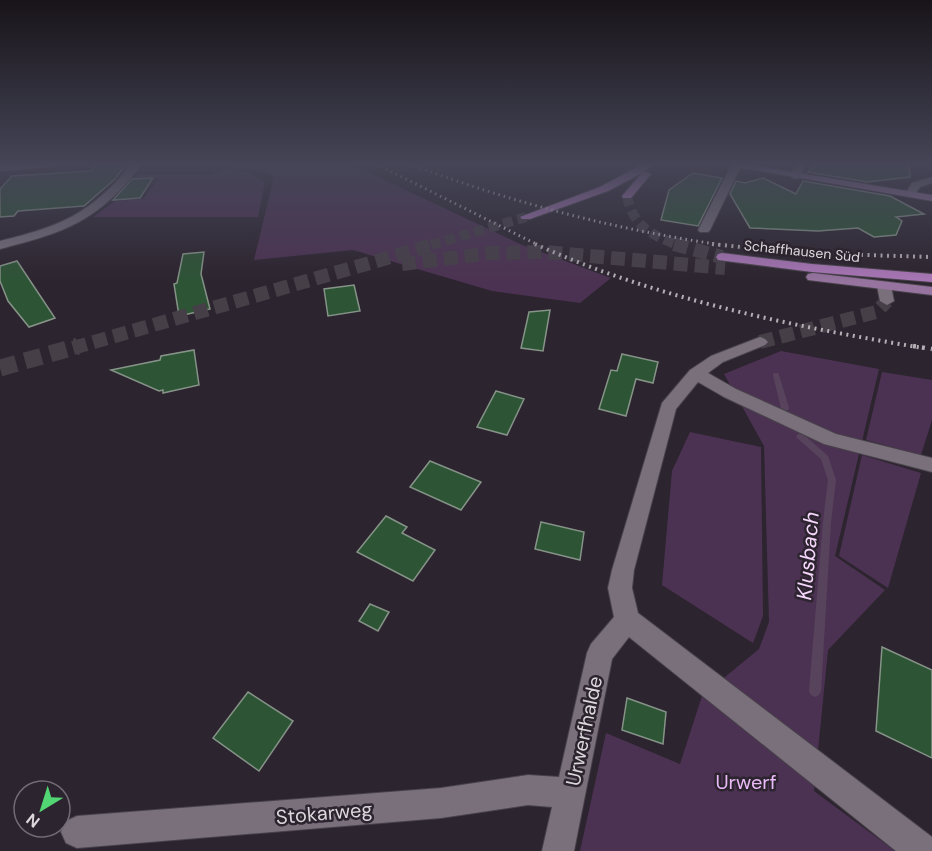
<svg xmlns="http://www.w3.org/2000/svg" width="932" height="851" font-family="'DM Sans',sans-serif">
<rect width="100%" height="100%" fill="#2c242e"/>
<g fill="#4c3252">
<path d="M178,164H351L520,244L611,278L580,303L492,291L353,250L254,260L274,176L258,170Z"/>
<path d="M228,169L250,173L265,182L258,217H93L115,201L143,199L159,178H134L137,174L211,175Z"/>
<path d="M781,351L879,369L835,556L885,590L828,650L814,791L895,851H580L606,733L680,764L702,696L759,649L769,622L764,446L724,374Z"/>
<path d="M882,372L932,380V420L921,455L866,440Z"/>
<path d="M690,432L761,447L763,616L753,643L662,585L672,471Z"/>
<path d="M862,455L921,473L888,588L839,556Z"/>
</g>
<g fill="none" stroke-linecap="round" stroke-linejoin="round">
<g fill="#57445c" fill-rule="evenodd">
<path d="M774,373H778L779,375L789,408L788,410H785L781,408L773,375Z"/>
<path d="M800,433L803,434L828,456L836,480L831,522L821,691L819,695L815,697L811,695L809,691L823,522L828,480L821,459L797,438L796,436Z"/>
</g>
</g>
<g fill="#2d5435" stroke="#869388" stroke-width="1.5">
<path d="M95,164H126L115,179L84,206L18,211L14,216L0,217V189L12,176L91,171Z"/>
<path d="M816,164H909L910,177L867,182L808,172Z"/>
<path d="M693,173L722,178L698,226L661,220L669,190Z"/>
<path d="M153,178L140,198L113,200L132,179Z"/>
<path d="M763,178L796,194L803,181L890,196L924,214L896,217L902,221L896,235L874,237L858,228L818,231L750,228L730,194L736,181L745,183Z"/>
<path d="M204,252L201,274L210,309L179,316L174,284L177,283L183,254Z"/>
<path d="M17,261L55,318L29,327L8,301L0,281V266Z"/>
<path d="M354,285L360,311L328,316L324,289Z"/>
<path d="M550,310L543,351L521,348L529,312Z"/>
<path d="M194,350L199,385L163,393V390L159,391L111,370L160,360L161,356Z"/>
<path d="M622,354L658,362L653,383L636,379L626,416L599,409L611,370L617,371Z"/>
<path d="M496,391L524,399L507,435L477,427Z"/>
<path d="M430,461L481,482L461,510L410,487Z"/>
<path d="M386,516L407,527L402,533L435,550L413,581L357,552Z"/>
<path d="M541,522L584,532L580,560L535,549Z"/>
<path d="M370,604L389,612L378,631L359,621Z"/>
<path d="M882,647L932,670V758L876,731Z"/>
<path d="M248,692L293,721L259,771L213,738Z"/>
<path d="M627,698L666,712L663,744L622,730Z"/>
</g>
<g fill="none" stroke-linecap="round" stroke-linejoin="round">
<path stroke="#463f48" stroke-width="14" stroke-dasharray="14 7" stroke-linecap="butt" d="M760,342L876,312L887,301"/>
<g stroke="#463f48" stroke-width="10" stroke-dasharray="10 5" stroke-linecap="butt">
<path d="M627,196C633,226 651,235 678,245"/>
<path d="M431,245L526,217"/>
</g>
<g stroke="#463f48" stroke-width="14" stroke-dasharray="14 7" stroke-linecap="butt">
<path d="M674,244L722,257"/>
<path d="M402,264L492,253L545,252L725,268"/>
<path d="M73,348L436,244"/>
</g>
<path stroke="#463f48" stroke-width="17" stroke-dasharray="17 9" stroke-linecap="butt" d="M0,368L78,346"/>
<g stroke="#48424a" stroke-width="2">
<g id="street">
<path d="M59,164L54,167L0,171V165Z"/>
<path d="M132,164H142C99,221 66,232 0,249V241C62,226 90,214 132,164Z"/>
<path d="M732,164L741,166L710,230L708,232H700L698,230Z"/>
<path d="M796,164H806L799,178L795,179L790,176Z"/>
<path d="M932,177V183L920,187L914,196L905,194L912,183Z"/>
<path d="M884,282L891,286L894,301L887,305L880,301L877,286Z"/>
<path d="M760,337L765,339L768,342L765,345L723,362L708,373L736,389L836,434L932,458V472L824,444L724,397L698,382L676,409L634,570L632,588L638,613L932,837V851H896L629,637L612,659L574,851H542L552,807L528,805L441,818L77,848L66,843L61,832L66,821L77,816L441,788L528,775L559,777L587,653L591,644L614,617L608,588L612,570L662,403L690,370L711,356Z"/>
</g>
</g>
<g stroke="#48424a" stroke-width="2">
<g id="primary">
<path d="M720,164H744L932,195V201Z"/>
<path d="M813,273L932,287V295L808,280L806,277L808,274Z"/>
</g>
</g>
<g stroke="#48424a" stroke-width="2">
<g id="highway">
<path d="M643,164H656L644,171L651,174L631,198H623L622,196L642,173L608,191L530,219H522L520,217L600,187Z"/>
<path d="M722,253L812,264L932,274V282L812,272L718,260L716,257L718,254Z"/>
</g>
</g>
<use href="#street" fill="#79707c" fill-rule="evenodd"/>
<use href="#primary" fill="#96749f" fill-rule="evenodd"/>
<use href="#highway" fill="#a976b6" fill-rule="evenodd"/>
<g stroke="#b5afb6" stroke-width="3" stroke-dasharray="1.5 4" stroke-linecap="butt">
<path d="M376,164L538,245"/>
<path d="M410,164C513,203 613,229 722,245"/>
</g>
<g stroke="#b5afb6" stroke-width="4" stroke-dasharray="2 4.5" stroke-linecap="butt">
<path d="M535,244C657,299 791,326 923,348"/>
<path d="M712,244L799,253L932,257"/>
</g>
<path stroke="#b5afb6" stroke-width="4.5" stroke-dasharray="3 6" stroke-linecap="butt" d="M913,346L932,349"/>
</g>
<linearGradient id="sky" x2="0" y2="1"><stop stop-color="#181419"/><stop offset="0.58" stop-color="#454557"/><stop offset="1" stop-color="#454557" stop-opacity="0"/></linearGradient>
<rect width="932" height="283" fill="url(#sky)"/>
<g text-anchor="middle" stroke-width="5" stroke-linejoin="round" paint-order="stroke">
<g font-size="14" fill="#dcd7dd" stroke="#2c242e">
<text transform="translate(802 251) rotate(6)" y="5">Schaffhausen Süd</text>
</g>
<g font-size="20" fill="#dcd7dd" stroke="#2c242e">
<text transform="translate(584 731) rotate(-78)" y="7">Urwerfhalde</text>
<text transform="translate(324 813) rotate(-5)" y="7">Stokarweg</text>
</g>
<g font-size="20" fill="#eab9f7" stroke="#2c242e">
<text x="746" y="789">Urwerf</text>
</g>
<g font-size="21" font-style="italic" fill="#f6d8fd" stroke="#2c242e">
<text transform="translate(808 556) rotate(-85)" y="7">Klusbach</text>
</g>
</g>
<g transform="translate(42 809) rotate(218)"><circle r="28" fill="#2c242e" stroke="#726c74" stroke-width="1.5"/>
<path d="M0-4.5L10 22L0 15L-10 22Z" fill="#52d673"/>
<text y="-9" font-size="16" font-weight="bold" text-anchor="middle" fill="#dcd7dd">N</text>
</g>
</svg>
